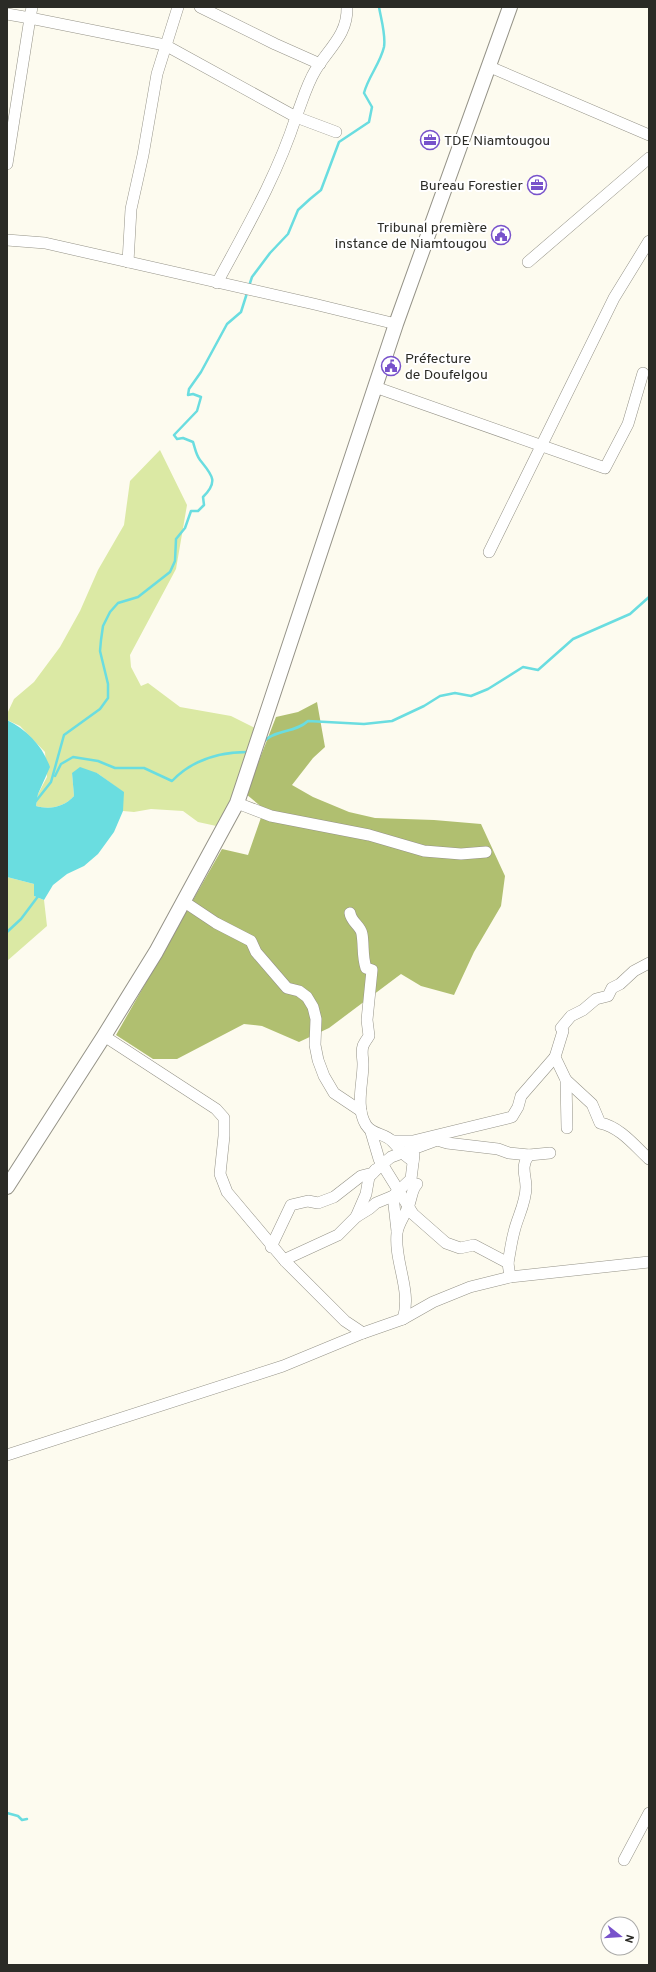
<svg xmlns="http://www.w3.org/2000/svg" width="656" height="1972" font-family="Overpass,sans-serif">
<rect width="100%" height="100%" fill="#fdfbef"/>
<g fill="#dbe9a4">
<path d="M160,450L187,505L176,569L130,655L131,667L141,686L148,683L180,707L231,716L259,730L221,827L198,822L183,811L151,809L134,812L123,811V792L97,773H72L74,796C64,807 50,810 36,806L38,794L47,777L45,752L20,726L7,720V714L14,699L34,682L60,647L80,611L98,570L124,525L130,481Z"/>
<path d="M7,877L34,884V896L44,900L47,926L7,961Z"/>
</g>
<path fill="#b0bf70" d="M317,702L325,747L313,758L292,785L313,797L349,812L375,818L434,820L481,824L505,876L501,906L474,952L454,995L421,986L401,974L329,1028L299,1042L262,1026L244,1024L177,1059H153L116,1035L222,849L248,855L264,809L246,794L276,717L298,712Z"/>
<path fill="#6adde0" d="M7,720C27,730 42,745 50,767L38,794L36,806C50,810 64,807 74,796L72,773L80,767L97,773L124,792L123,811L114,832L98,854L84,866L67,874L53,885L44,900L34,896V884L7,877Z"/>
<g fill="none" stroke-linecap="round" stroke-linejoin="round">
<g stroke="#6adde0" stroke-width="2.5">
<path d="M249,286L252,277L270,253L288,234L298,210L310,199L321,190L339,142L369,122L372,107L364,93C368,77 380,64 384,47C386,35 381,19 379,7"/>
<path d="M264,741C277,729 295,733 308,721L364,724L392,721L424,706L440,696L455,693L471,696L488,689L523,667L538,670L573,639L630,614L649,597"/>
<path d="M55,776L61,764L73,757L98,761L115,768H144L172,781C193,759 219,752 248,752"/>
<path d="M36,801L51,782L64,735L100,709L108,698V684L100,651L101,640L103,626L110,612L118,603L138,597L170,572L175,561L176,539L185,528L191,511H198L204,505L203,497C219,481 212,475 200,460C196,455 195,448 193,442L183,438L177,439L174,435L197,411L201,397L193,394L188,395L189,389L201,372L227,324L241,312L247,293"/>
<path d="M7,932L21,919L39,895"/>
<path d="M7,1813L18,1816L22,1820L27,1819"/>
</g>
<g stroke="#959388" stroke-width="12">
<g id="minor">
<path d="M200,7L275,44L320,64"/>
<path d="M7,14L30,18L32,7"/>
<path d="M490,67L649,135"/>
<path d="M336,132L296,117C302,102 307,84 315,71C328,49 348,35 347,7"/>
<path d="M7,164L30,18L165,45L296,117C277,176 246,229 217,283"/>
<path d="M7,240L45,243L314,304L396,324"/>
<path d="M128,262L131,209L143,155L157,74L178,7"/>
<path d="M528,262L649,158"/>
<path d="M375,387L605,468L628,424L643,373"/>
<path d="M489,552L614,298L649,241"/>
<path d="M237,803L271,816L369,835L424,851L461,854L486,852"/>
<path d="M183,901L216,923L251,941L256,952L287,988L299,991L307,997L313,1007L316,1019L315,1045L318,1060L324,1076L334,1093L361,1111"/>
<path d="M350,913C351,922 361,926 362,934C364,946 362,956 366,968L372,970L367,1020L369,1036C367,1039 364,1043 363,1046C361,1052 363,1058 363,1064C363,1083 355,1107 366,1125C372,1135 385,1133 393,1142C402,1151 400,1153 413,1161"/>
<path d="M104,1036L216,1109L224,1118V1136L220,1174L227,1192L285,1261L345,1321L363,1333L403,1319L433,1302L470,1287L510,1277L649,1262"/>
<path d="M566,1080L592,1104L600,1123C620,1127 634,1145 649,1159"/>
<path d="M567,1128L566,1080L555,1057L563,1031L561,1028L571,1016L583,1010L596,999L608,996L612,988L620,984L634,971L649,963"/>
<path d="M371,1132L379,1159L413,1214L446,1243L460,1248L474,1245L508,1263L510,1277"/>
<path d="M393,1141H413L512,1117L518,1107L521,1096L555,1057"/>
<path d="M393,1196L397,1231"/>
<path d="M356,1217L366,1194L369,1177L379,1167L391,1157L437,1140L447,1143L498,1149L509,1153L529,1155L550,1153"/>
<path d="M271,1247L291,1205L308,1201L318,1203L334,1197L361,1176L373,1173L375,1170"/>
<path d="M285,1261L288,1258L338,1235L356,1217L369,1209L376,1203L393,1196L411,1179L414,1155"/>
<path d="M508,1263C510,1253 511,1243 514,1232C517,1218 526,1203 526,1187C526,1175 520,1167 529,1155"/>
<path d="M403,1319C412,1290 394,1262 397,1233C398,1224 405,1215 408,1207C412,1199 411,1190 417,1184"/>
<path d="M7,1455L283,1366L363,1333"/>
<path d="M624,1860L649,1813"/>
</g>
</g>
<g stroke="#959388" stroke-width="16">
<path id="major" d="M7,1187L104,1036L156,952L237,803L396,324L510,7"/>
</g>
<use href="#minor" stroke="#fff" stroke-width="11"/>
<use href="#major" stroke="#fff" stroke-width="14"/>
</g>
<defs>
<g id="office-ring" transform="scale(1)"><circle r="9.5" fill="#fff" stroke="#7852cb" stroke-width="1.5"/><path d="M-6-3h4V-5.5h4V-3h4V5H-6ZM-1-4.5V-3h2v-1.5ZM-6 0V1H6V0Z" fill="#7852cb"/></g>
<g id="civic-ring" transform="scale(1)"><circle r="9.5" fill="#fff" stroke="#7852cb" stroke-width="1.5"/><path d="M-.6-6.5H3V-4.5H.6V-3L4-1V1h2V6H-6V1h2V-1L-.6-3ZM-1.2 2.5V6h2.4V2.5Z" fill="#7852cb"/></g>
</defs>
<g fill-rule="evenodd">
<use href="#office-ring" x="430" y="140"/>
<use href="#office-ring" x="537" y="185"/>
<use href="#civic-ring" x="501" y="235"/>
<use href="#civic-ring" x="391" y="366"/>
</g>
<g text-anchor="middle" stroke-width="4" stroke-linejoin="round" paint-order="stroke">
<g font-size="14" fill="#2b2b26" stroke="#fff" text-anchor="start">
<text x="444" y="145">TDE Niamtougou</text>
<text x="523" y="190" text-anchor="end">Bureau Forestier</text>
<text x="487" y="232" text-anchor="end">Tribunal première<tspan x="487" dy="16">instance de Niamtougou</tspan></text>
<text x="405" y="363">Préfecture<tspan x="405" dy="16">de Doufelgou</tspan></text>
</g>
</g>
<rect width="656" height="1972" fill="none" stroke="#2b2b26" stroke-width="16"/>
<g transform="translate(620 1936) rotate(107)"><circle r="19" fill="#ffffff" stroke="#aaaaa8"/>
<path d="M0-3L7 15L0 10L-7 15Z" fill="#7852cb"/>
<text y="-6" font-size="11" font-weight="bold" text-anchor="middle" fill="#2b2b26">N</text>
</g>
</svg>
